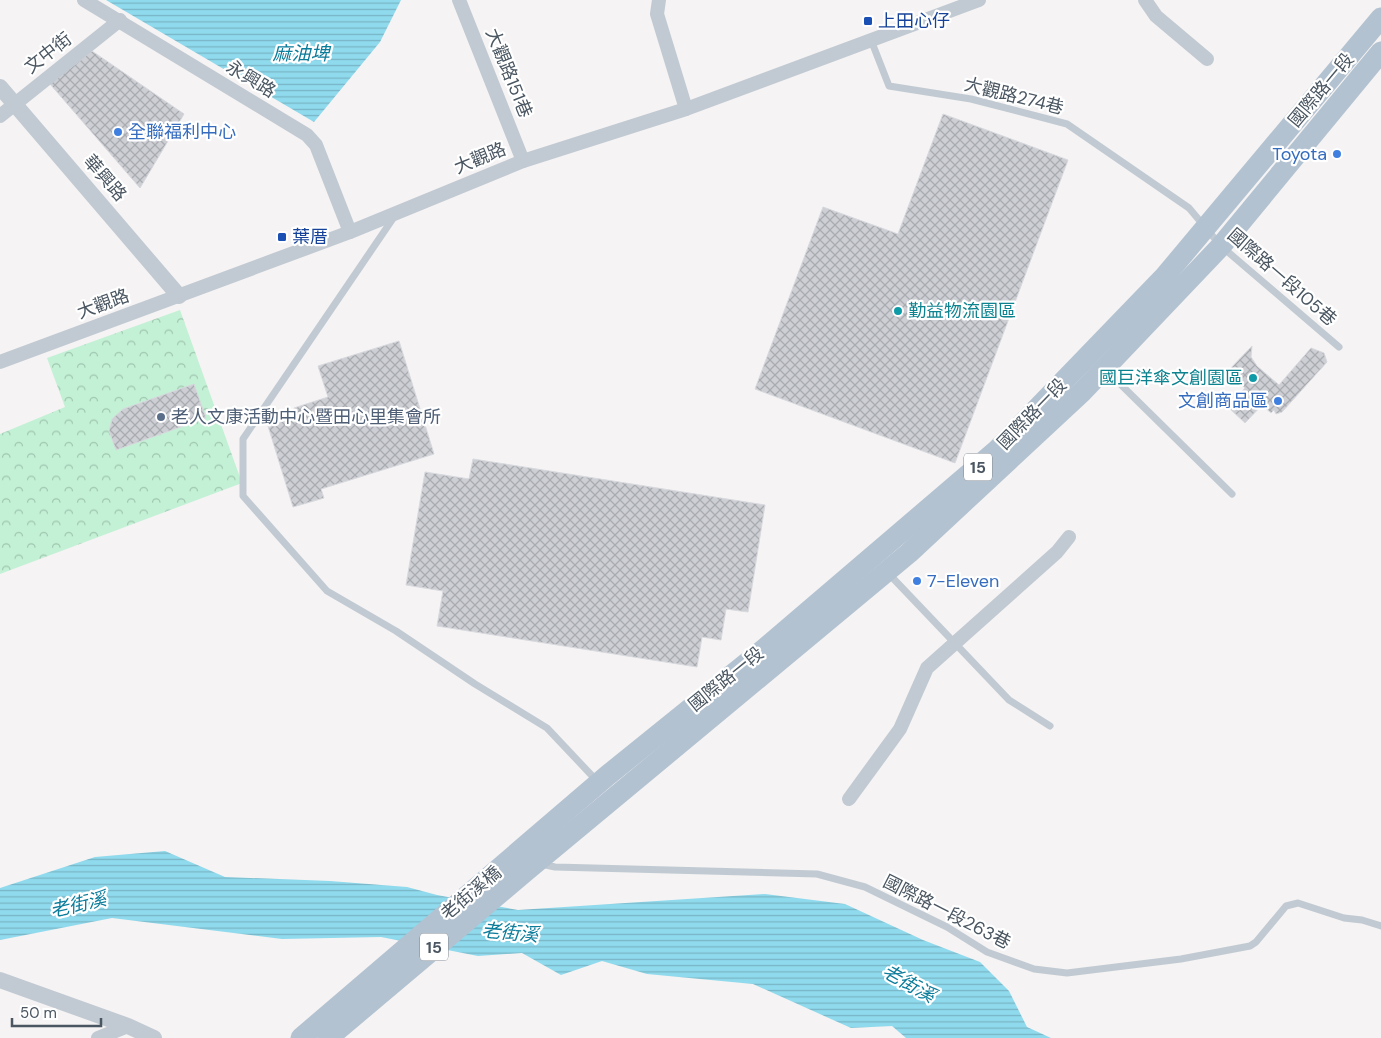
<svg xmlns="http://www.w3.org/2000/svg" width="1381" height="1038" font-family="'DM Sans','Noto Sans TC',sans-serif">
<defs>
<pattern id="forest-crowns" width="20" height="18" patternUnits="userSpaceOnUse" patternTransform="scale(1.25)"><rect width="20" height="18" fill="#c3f1d5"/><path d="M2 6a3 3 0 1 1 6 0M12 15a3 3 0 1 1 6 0" fill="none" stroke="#a0c6b0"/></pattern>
<pattern id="water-rules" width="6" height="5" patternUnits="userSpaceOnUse" patternTransform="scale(1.25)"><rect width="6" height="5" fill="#90daee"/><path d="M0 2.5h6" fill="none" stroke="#78b4c4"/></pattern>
<pattern id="building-cross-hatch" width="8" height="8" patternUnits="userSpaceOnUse" patternTransform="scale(1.25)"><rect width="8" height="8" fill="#cdcfd5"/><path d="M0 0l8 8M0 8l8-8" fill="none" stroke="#a8abb0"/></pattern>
</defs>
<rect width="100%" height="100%" fill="#f5f3f3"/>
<path fill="url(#forest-crowns)" d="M180,310L242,483L0,574V434L65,407L47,358Z"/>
<g fill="url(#water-rules)">
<path d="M106,0H401L380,42L314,122Z"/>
<path d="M165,851L225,877L330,881L407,887L437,895L518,910L765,894L845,904L923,940L980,962L1009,991L1027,1027L1051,1038H906L892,1026L851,1028L753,984L647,974L602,961L561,975L522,953L478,956L381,937L282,939L112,918L0,940V888L95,857Z"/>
</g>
<g fill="url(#building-cross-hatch)" stroke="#d7d9de">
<path d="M92,51L184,114L140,188L50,84Z"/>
<path d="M943,114L1068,160L955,463L755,389L823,207L898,234Z"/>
<path d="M399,341L434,454L321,489L324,498L293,507L268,426L297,417L294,408L328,397L318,366Z"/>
<path d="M1252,346L1251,357L1257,366L1279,385L1311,348L1324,353L1327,362L1282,412L1276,414L1274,410L1271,413L1262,405L1245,423L1228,407L1245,388L1227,372Z"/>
<path d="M194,384L206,418L116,450L109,431L112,419L123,409Z"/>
<path d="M473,459L765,505L748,612L726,609L721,640L702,637L697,667L437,626L443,591L406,585L425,472L469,479Z"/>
</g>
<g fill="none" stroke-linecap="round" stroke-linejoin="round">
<g stroke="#c1cad2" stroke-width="7">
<path d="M871,40L889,86L971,99L1067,124L1189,208L1221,246L1339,347"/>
<path d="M394,217L243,439V496L327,591L396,631L475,684L547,728L597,781"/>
<path d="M1106,370L1232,494"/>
<path d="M888,573L1009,700L1050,726"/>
<path d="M541,864L555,867L817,874L865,887L947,927L987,952L1034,969L1067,973L1181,959L1250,946L1256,942L1286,906L1298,903L1344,918L1362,920L1381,926"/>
</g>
<g stroke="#c1cad2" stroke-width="14">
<path d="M84,0L307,135L316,145L350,232"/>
<path d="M459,0L523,161"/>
<path d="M659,0L657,14L686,109"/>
<path d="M1145,0L1156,16L1207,59"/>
<path d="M0,116L120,20"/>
<path d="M0,362L350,232L523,161L686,109L979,0"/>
<path d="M849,799L900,729L927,668L1057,552L1069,537"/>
<path d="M98,1038L128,1026"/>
</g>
<g stroke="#c1cad2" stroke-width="16">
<path d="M0,87L179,296"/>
<path d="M0,980L128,1026L154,1038"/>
</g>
<g stroke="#b3c2d1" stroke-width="21">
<path d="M301,1038L608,775L763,650L997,450L1165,276L1381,18"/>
<path d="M328,1038L526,871L909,553L1082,392L1221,246L1381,52"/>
</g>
</g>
<g fill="#1a4fb4" stroke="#fff" stroke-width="2">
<rect x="863" y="16" width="10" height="10" rx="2.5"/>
<rect x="277" y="232" width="10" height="10" rx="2.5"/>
</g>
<g fill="#3f7fe0" stroke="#fff" stroke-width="2">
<circle cx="118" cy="132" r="5"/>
<circle cx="1337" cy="154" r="5"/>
<circle cx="1278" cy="401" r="5"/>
<circle cx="917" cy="581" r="5"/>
</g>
<g fill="#0f9aa8" stroke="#fff" stroke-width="2">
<circle cx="898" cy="311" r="5"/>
<circle cx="1253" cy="378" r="5"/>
</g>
<circle fill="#5c6f8a" stroke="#fff" stroke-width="2" cx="161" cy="417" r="5"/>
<g text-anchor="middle" stroke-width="4.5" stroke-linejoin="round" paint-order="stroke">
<g fill="#fff" stroke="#808990" stroke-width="1">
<rect x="964" y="453.5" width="28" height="27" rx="4"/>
<rect x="420" y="933.5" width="28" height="27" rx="4"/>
</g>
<g font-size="16" font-weight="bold" fill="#4a5661">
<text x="978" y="473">15</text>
<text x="434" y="953">15</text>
</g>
<g font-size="18" fill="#164399" stroke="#fff" text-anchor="start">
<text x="878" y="27">上田心仔</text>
<text x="292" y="243">葉厝</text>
</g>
<g font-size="18" fill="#4a5661" stroke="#fff">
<text transform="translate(48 53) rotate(-38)" y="6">文中街</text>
<text transform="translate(509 73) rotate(68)" y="6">大觀路151巷</text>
<text transform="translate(251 79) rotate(31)" y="6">永興路</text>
<text transform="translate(1321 90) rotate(-50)" y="6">國際路一段</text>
<text transform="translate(1014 96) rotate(14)" y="6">大觀路274巷</text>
<text transform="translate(480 158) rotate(-22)" y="6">大觀路</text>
<text transform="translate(105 178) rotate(49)" y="6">華興路</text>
<text transform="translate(1282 277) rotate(41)" y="6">國際路一段105巷</text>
<text transform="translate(103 304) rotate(-20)" y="6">大觀路</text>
<text transform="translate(1032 414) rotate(-46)" y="6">國際路一段</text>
<text transform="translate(726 679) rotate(-39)" y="6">國際路一段</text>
<text transform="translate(471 893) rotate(-40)" y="6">老街溪橋</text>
<text transform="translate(947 912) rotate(27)" y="6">國際路一段263巷</text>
</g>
<g font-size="18" fill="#366cbe" stroke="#fff" text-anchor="start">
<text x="128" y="138">全聯福利中心</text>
<text x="1327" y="160" text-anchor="end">Toyota</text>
<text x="1268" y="407" text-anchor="end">文創商品區</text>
<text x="927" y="587">7-Eleven</text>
</g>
<g font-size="18" fill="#0d838f" stroke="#fff" text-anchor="start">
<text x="908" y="317">勤益物流園區</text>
<text x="1243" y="384" text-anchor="end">國巨洋傘文創園區</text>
</g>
<g font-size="18" fill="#4e5e75" stroke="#fff" text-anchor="start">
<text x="171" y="423">老人文康活動中心暨田心里集會所</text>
</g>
<g font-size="19" font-style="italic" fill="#0c7c9b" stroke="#fff">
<text x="301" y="60">麻油埤</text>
<text transform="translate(78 904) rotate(-13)" y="7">老街溪</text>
<text transform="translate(510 932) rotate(5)" y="7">老街溪</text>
<text transform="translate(909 983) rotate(29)" y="7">老街溪</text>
</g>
</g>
<path d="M12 1018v8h89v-8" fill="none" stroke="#4a5661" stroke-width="2.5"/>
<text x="20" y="1018" font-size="15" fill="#4a5661" stroke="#ffffff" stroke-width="4" paint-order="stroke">50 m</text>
</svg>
